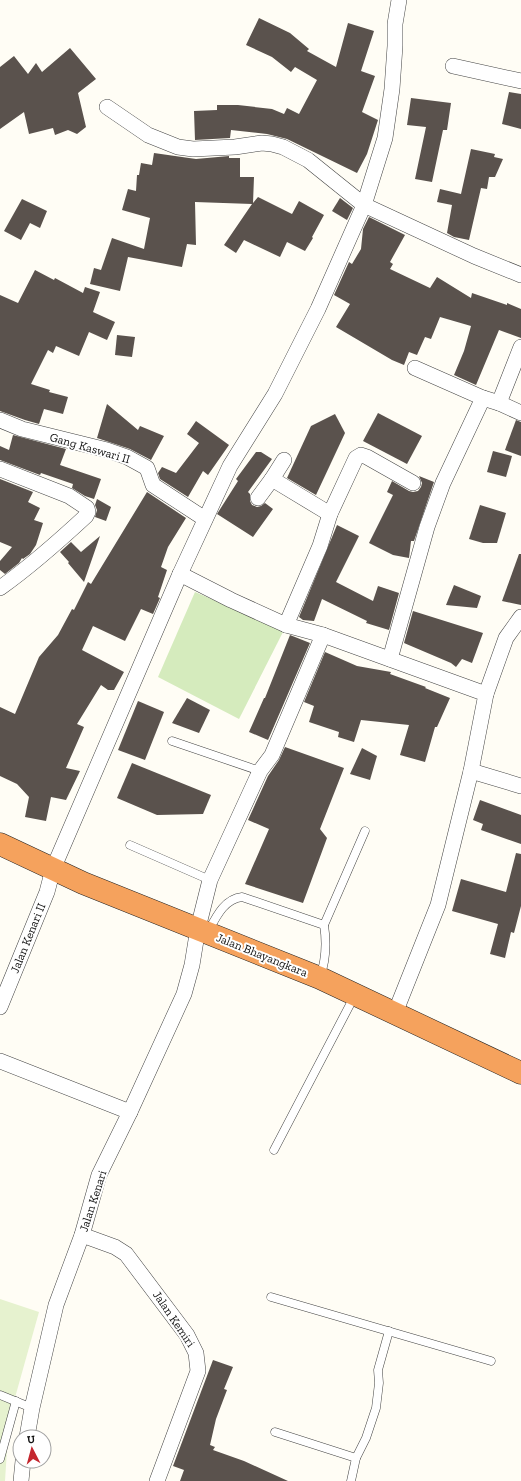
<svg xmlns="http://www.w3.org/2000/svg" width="521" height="1481" font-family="'Zilla Slab',serif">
<rect width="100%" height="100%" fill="#fffdf5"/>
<path fill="#d5ebbd" d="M195,592L284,630L239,719L158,677Z"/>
<path fill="#e6f2cf" d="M0,1299L39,1312L9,1419L5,1481H0Z"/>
<g fill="#5a524d">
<path d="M259,18L290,33L309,49L307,51L336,67L348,23L374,31L361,71L375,76L362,112L378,120L367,154L357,173L287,139L267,134L231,130L230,138L195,140L194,111L217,110V105H238L272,109L284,114L287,108L299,114L317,80L295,67L291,72L272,57L246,45Z"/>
<path d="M70,48L96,79L78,93L86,127L77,134L68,130L55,135L53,128L29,134L24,112L0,129V67L14,56L28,74L36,63L42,72Z"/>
<path d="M509,92L521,94V129L502,124Z"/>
<path d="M411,98L451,103L447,130H443L432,182L415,179L426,127L407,125Z"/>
<path d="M471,149L495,154L494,157L503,159L495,177H489L487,189L481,188L469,240L454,237L447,233L452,205L437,202L440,189L461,194Z"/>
<path d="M154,153L196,159L229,156V158H240V177H254L253,203L258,197L292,214L299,201L324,215L312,237L313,238L305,251L287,242L280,257L244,240L236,253L224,245L252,204L195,202L196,245L187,244L182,267L128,257L120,291L90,284L94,268L101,270L112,238L144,249L150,218L122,210L128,189L136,191L137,175H139L141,163L152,165Z"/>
<path d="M340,198L353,208L347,220L332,211Z"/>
<path d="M22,199L47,211L40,228L30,223L21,240L4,231Z"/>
<path d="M369,217L405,235L390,262L393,264L390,269L430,288L437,277L471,298L472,293L507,305V303L521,309V338L499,330L476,385L454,375L464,351L471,326L440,317L431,339L425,337L417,355L409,352L404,365L392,360L336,327L350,304L334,295L349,262L352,264L361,249L363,229Z"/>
<path d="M35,270L54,280L55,278L83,293L85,287L100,292L93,312L115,322L107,340L89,332L79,356L56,346L53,353L48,350L31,384L50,390L49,392L68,397L63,414L44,409L39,424L25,420L0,411V295L18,303Z"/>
<path d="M117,335L135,337L132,357L115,355Z"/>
<path d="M107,404L138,430L140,426L164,436L151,460L130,449L97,438Z"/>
<path d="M378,413L422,436L407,464L363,441Z"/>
<path d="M335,414L345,433L316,495L287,478L311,426Z"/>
<path d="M516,420L521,422V456L505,450Z"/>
<path d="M196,421L229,445L208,475L203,471L188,497L160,479L158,473L162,467L176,473L199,443L187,434Z"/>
<path d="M13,435L66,449L60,465L101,479L94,499L85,496L72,488L73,484L41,473L40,475L0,460V446L9,450Z"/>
<path d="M493,451L512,456L506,477L487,472Z"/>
<path d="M256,452H261L272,459L248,492L250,494V501L252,505L257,507L261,506L265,503L273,509L253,537L217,514L238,481L236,479Z"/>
<path d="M419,476L434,482L414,541H411L409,558L393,555L369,543L393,495L387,492L392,481L409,491L413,492L418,491L421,487L422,483Z"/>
<path d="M0,479L33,492L28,502L40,508L34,520L43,523L36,545L30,554L23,559L22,558L19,563L5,574L0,570V561L12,547L0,542Z"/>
<path d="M147,492L186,518L168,547L161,567L167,570L158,597L160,598L153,614L141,609L125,641L93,626L82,650L124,672L114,690H108L101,685L77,724L84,727L66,768L80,771L66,800L51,797L46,821L25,817L29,797L17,784L0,776V707L15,714L39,657L58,635L72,609L74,610L88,582L91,584Z"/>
<path d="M97,499L111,507L106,521L95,517L97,510L95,505Z"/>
<path d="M480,505L506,513L497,543H483L469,539Z"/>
<path d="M337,525L359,536L336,582L373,601L378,586L399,593L389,630L366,623L367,621L322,599L314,621L303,620L299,617Z"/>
<path d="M100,536L84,582L68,563L69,562L60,552L71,542L81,552Z"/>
<path d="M519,554H521V605L502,601Z"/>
<path d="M454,585L481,596L477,608L446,605Z"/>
<path d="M413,611L483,633L472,663L462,659L456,667L451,663L404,643Z"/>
<path d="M290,635L310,643L268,740L249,732L264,698H265Z"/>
<path d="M325,652L357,666L391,672L390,674L426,687L425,688L450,698L437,727H435L425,762L400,755L409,725L361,720L354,742L338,737L339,732L309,722L314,706L304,702Z"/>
<path d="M187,698L210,710L199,733L172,723Z"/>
<path d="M138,701L164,712L145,760L118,750Z"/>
<path d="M285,747L344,768L320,829L327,838L303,903L245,884L269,829L248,820L268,776L279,760Z"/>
<path d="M362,748L377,756L370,780L350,774Z"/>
<path d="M132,763L211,795L203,814L157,815L117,798Z"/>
<path d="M480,800L521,815V844L481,830L483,824L473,820Z"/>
<path d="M516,853L521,854V906L514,933L511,932L505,958L490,954L498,924L452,911L461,879L506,892Z"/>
<path d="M213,1360L233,1367L224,1389L227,1390L216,1419L210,1445L215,1447L213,1450L244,1461L288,1481H180L184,1470L173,1466Z"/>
</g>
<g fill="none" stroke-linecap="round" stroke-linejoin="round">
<g stroke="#444" stroke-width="9">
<g id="lane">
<path d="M172,741L260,771"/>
<path d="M130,845L210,880"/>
<path d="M324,925L365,831"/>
<path d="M208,932C216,917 224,899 242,897L324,925C327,944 326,960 320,977"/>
<path d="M274,1150L355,995"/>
<path d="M271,1297L491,1361"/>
<path d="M0,1395L32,1408"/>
<path d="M275,1432L356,1458L351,1481"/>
<path d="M356,1458L366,1438L376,1408L379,1383L378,1370L389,1331"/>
<path d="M0,1459L16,1401"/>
</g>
</g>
<g stroke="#444" stroke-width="16">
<g id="street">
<path d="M453,66L521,81"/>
<path d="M107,107L148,135L178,147L193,149L235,147L262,143L272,144L283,147L308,160L364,205L474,256L521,275"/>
<path d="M415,368L483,398L499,403L521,413"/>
<path d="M499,403L521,347"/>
<path d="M0,420L22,429L107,450L127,457L147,468L153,485L205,519"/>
<path d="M284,460L272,479L330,514"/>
<path d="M0,469L69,496L87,508L88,512L86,516C59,541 31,566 0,588"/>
<path d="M258,498L272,479"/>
<path d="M180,574L231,600L286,625L323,635L486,694L471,771L438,905L395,1013"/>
<path d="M286,625L320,546L330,514L356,458L361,455L367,457L413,483"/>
<path d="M390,659L427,527L443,483L483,398"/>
<path d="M486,694L506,638L521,617"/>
<path d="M471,771L521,786"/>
<path d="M0,1007L47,892L53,869L180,574L230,466L275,394L318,309L364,205L385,138L392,89L395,46V24L399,0"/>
<path d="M0,1061L130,1112"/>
<path d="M82,1235L115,1247L126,1254L187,1335L196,1353L198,1371L157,1481"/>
<path d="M27,1437L32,1408L56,1305L82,1235L99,1175L130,1112L184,994L192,965L198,928L210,880L260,771L272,755L323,635"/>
<path d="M21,1481L23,1461"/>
</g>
</g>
<g stroke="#222" stroke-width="23">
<path id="highway" d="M0,844L83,883L320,978L521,1073"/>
</g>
<use href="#lane" stroke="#fff" stroke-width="8"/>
<use href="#street" stroke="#fff" stroke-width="15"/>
<use href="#highway" stroke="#f5a25d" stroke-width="22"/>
</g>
<g text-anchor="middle" stroke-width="4" stroke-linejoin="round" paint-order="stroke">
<g font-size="12" fill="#111" stroke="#fff">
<text transform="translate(90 448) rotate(16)" y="4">Gang Kaswari II</text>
<text transform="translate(28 938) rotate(-68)" y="4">Jalan Kenari II</text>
<text transform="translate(262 955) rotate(22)" y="4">Jalan Bhayangkara</text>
<text transform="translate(93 1201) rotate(-72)" y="4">Jalan Kenari</text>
<text transform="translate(174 1319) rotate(56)" y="4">Jalan Kemiri</text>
</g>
</g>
<g transform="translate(32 1449) rotate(354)"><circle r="19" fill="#ffffff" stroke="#a0a0a0"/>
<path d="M0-3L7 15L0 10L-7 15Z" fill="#c4262e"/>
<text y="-6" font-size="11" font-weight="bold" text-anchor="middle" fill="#111111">U</text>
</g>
</svg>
